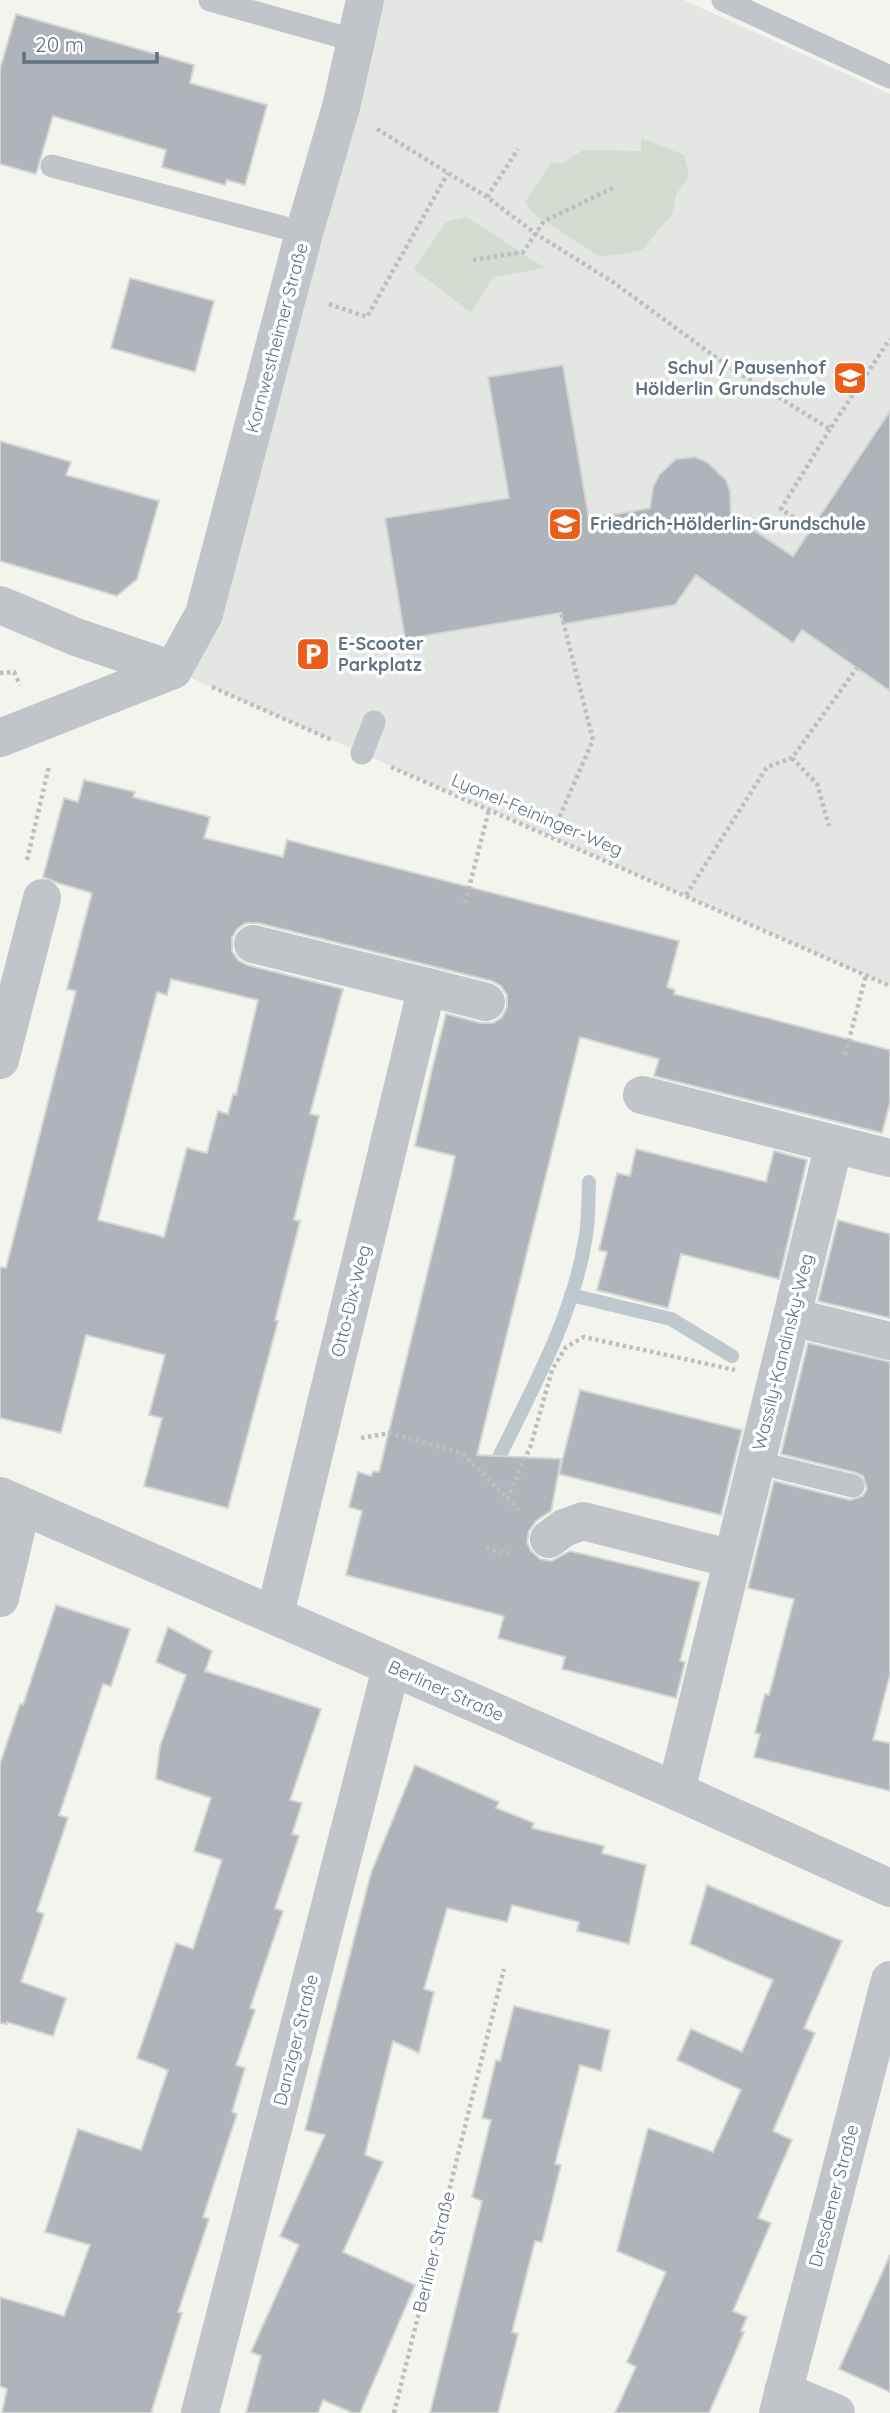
<svg xmlns="http://www.w3.org/2000/svg" width="890" height="2413" font-family="Quicksand,sans-serif">
<rect width="100%" height="100%" fill="#f4f4ef"/>
<path fill="#e4e6e3" d="M384,0H684L890,94V986L173,670L204,614Z"/>
<g fill="#d4dbd0">
<path d="M641,138L684,155L689,176L677,193L672,214L642,250L619,255L599,256L535,215L525,202L552,162L561,164L583,150L641,151Z"/>
<path d="M467,217L545,268L493,277L471,313L414,269L446,222Z"/>
</g>
<g fill="none" stroke-linecap="round" stroke-linejoin="round">
<g stroke="#bfc8ce" stroke-width="14">
<path d="M571,1295L671,1319L732,1356"/>
<path d="M497,1461C531,1391 572,1319 585,1241C589,1222 588,1201 589,1182"/>
</g>
</g>
<g fill="#aeb4ba" stroke="#d5d5d3" stroke-width="2" fill-rule="evenodd">
<path d="M16,14L194,65L190,83L267,105L245,185L227,180L225,185L162,167L166,150L53,116L36,174L0,164V69Z"/>
<path d="M130,278L214,301L195,372L111,348Z"/>
<path d="M563,365L589,519L650,508L653,487L659,475L676,459L695,457L707,462L726,480L730,491L731,515L793,556L890,411V691L802,630L793,643L696,575L675,605L563,624L561,613L405,639L385,518L509,498L488,377Z"/>
<path d="M0,441L71,462L66,475L159,501L137,579L117,596L0,561Z"/>
<path d="M84,780L135,792L133,797L210,817L204,838L283,857L287,840L679,941L667,987L675,990L674,994L890,1050V1102L882,1133L654,1076L659,1059L580,1037L477,1455L561,1459L551,1511L536,1521L529,1531L527,1542L531,1551L540,1559L552,1561L570,1551L700,1582L680,1661L685,1662L676,1698L562,1669L565,1657L498,1638L504,1616L346,1575L362,1511L349,1507L358,1472L371,1476L373,1471L379,1472L451,1176L455,1156L415,1146L432,1070L446,1014L481,1023H493L502,1017L507,1007V995L501,986L492,981L258,923H246L237,929L232,938V951L238,960L247,965L343,989L310,1114L319,1116L294,1220L300,1221L275,1320L278,1321L228,1508L144,1486L162,1418L149,1415L165,1355L86,1335L61,1433L0,1418V1267L6,1268L76,991L67,989L92,893L58,883L43,877L64,798L78,802ZM171,979L258,1000L236,1095L233,1094L228,1114L218,1111L207,1153L187,1148L164,1237L98,1220L157,992L167,995Z"/>
<path d="M636,1149L766,1182L774,1151L807,1160L779,1279L681,1254L668,1308L597,1290L607,1252L599,1250L617,1173L630,1176Z"/>
<path d="M838,1220L890,1234V1318L818,1301Z"/>
<path d="M808,1343L890,1362V1674L873,1740L890,1743V1791L754,1757L760,1734L755,1733L765,1694L769,1695L794,1599L748,1588L774,1481L850,1500L863,1496L867,1489L863,1476L857,1473L781,1454Z"/>
<path d="M580,1390L742,1430L721,1515L559,1474Z"/>
<path d="M56,1605L130,1629L111,1686L103,1684L59,1815L68,1818L37,1911L44,1914L21,1982L66,1998L53,2036L7,2022V2024L0,2023V1764L20,1704L23,1705Z"/>
<path d="M168,1627L212,1651L205,1671L321,1709L290,1800L302,1803L292,1834L299,1836L275,1908L283,1911L250,2008L255,2010L236,2065L245,2068L232,2112L237,2114L203,2217L209,2219L178,2312L182,2313L151,2413H2L7,2389L0,2386V2297L64,2316L90,2245L45,2232L78,2129L141,2150L168,2070L137,2058L176,1943L193,1949L222,1860L194,1851L211,1798L156,1779L160,1746L186,1675L156,1662Z"/>
<path d="M415,1765L499,1802L496,1808L534,1823L532,1828L604,1846L602,1853L646,1865L629,1944L577,1931L579,1922L512,1905L507,1922L447,1908L424,1989L434,1992L419,2053L393,2041L365,2155L383,2162L343,2252L415,2285L360,2413H353L323,2400L318,2413H246L261,2356L251,2352L299,2245L280,2236L325,2135L305,2130L371,1873Z"/>
<path d="M707,1885L842,1941L804,2028L815,2033L773,2131L792,2140L758,2218L771,2223L733,2311L747,2317L741,2331L744,2332L709,2413H615L636,2367L627,2362L666,2272L617,2251L648,2128L713,2152L741,2090L677,2060L691,2029L742,2052L773,1980L690,1944Z"/>
<path d="M514,2006L610,2030L601,2071L580,2065L555,2164L561,2165L542,2242L535,2241L512,2332L518,2334L498,2413H430L482,2201L472,2197L491,2120L482,2118L496,2060L500,2061Z"/>
<path d="M890,2255V2392L839,2369Z"/>
</g>
<g fill="none" stroke-linecap="round" stroke-linejoin="round">
<g stroke="#bdbec0" stroke-width="4.5" stroke-dasharray="3.5 3.5" stroke-linecap="butt">
<path d="M377,129L487,197L536,234L613,282L729,367L830,429L890,339"/>
<path d="M487,197L518,149"/>
<path d="M473,260L523,252L544,221L615,187"/>
<path d="M329,304L367,317L448,173"/>
<path d="M811,529L781,509L830,429"/>
<path d="M0,673L14,672L20,685"/>
<path d="M212,687L332,740"/>
<path d="M792,758L817,784L829,826"/>
<path d="M391,767L890,986"/>
<path d="M551,836L593,740L561,613"/>
<path d="M27,860L49,766"/>
<path d="M686,895L767,767L792,758L857,668"/>
<path d="M465,903L489,810"/>
<path d="M845,1055L866,975"/>
<path d="M361,1438L389,1433L462,1453L519,1510"/>
<path d="M507,1499L531,1445L552,1370L566,1347L584,1337L735,1370"/>
<path d="M486,1548L509,1554"/>
<path d="M394,2413L504,1969"/>
</g>
<g stroke="#c1c4c8" stroke-width="23">
<path d="M210,0L357,41"/>
<path d="M723,0L890,77"/>
<path d="M52,166L304,233"/>
<path d="M362,753L374,722"/>
<path d="M756,1462L853,1486"/>
</g>
<g stroke="#c1c4c8" stroke-width="38">
<path d="M0,605L76,637L173,670"/>
<path d="M0,738L173,670L204,614L304,233L341,107L365,0"/>
<path d="M253,944L427,987L275,1614"/>
<path d="M427,987L486,1002"/>
<path d="M0,1060L42,898"/>
<path d="M642,1095L834,1144"/>
<path d="M792,1317L890,1341"/>
<path d="M0,1496L676,1791L890,1888"/>
<path d="M549,1539L564,1528L583,1521L732,1559"/>
<path d="M0,1598L22,1506"/>
<path d="M676,1791L834,1144L890,1158"/>
<path d="M783,2391L836,2413"/>
<path d="M200,2413L391,1668"/>
<path d="M778,2413L890,1980"/>
</g>
</g>
<defs>
<g id="school-square" transform="scale(1.75)"><rect x="-9" y="-9" width="18" height="18" rx="4" fill="#eb5d19" stroke="#fff"/><path d="M0-5L7-2L0 1L-7-2ZM-4 1L0 2.5L4 1V4Q0 6-4 4Z" fill="#fff"/></g>
<g id="parking-square" transform="scale(1.75)"><rect x="-9" y="-9" width="18" height="18" rx="4" fill="#eb5d19" stroke="#fff"/><path d="M-3.5-5.5H1a3.5 3.5 0 0 1 0 7H-1V5.5H-3.5ZM-1-3.4V-.6H.8a1.4 1.4 0 0 0 0-2.8Z" fill="#fff"/></g>
</defs>
<g fill-rule="evenodd">
<use href="#school-square" x="850" y="378"/>
<use href="#school-square" x="565" y="524"/>
<use href="#parking-square" x="313" y="654"/>
</g>
<g text-anchor="middle" stroke-width="7" stroke-linejoin="round" paint-order="stroke">
<g font-size="18" fill="#617182" stroke="#fff">
<text transform="translate(277 338) rotate(-75)" y="6">Kornwestheimer Straße</text>
<text transform="translate(537 815) rotate(23)" y="6">Lyonel-Feininger-Weg</text>
<text transform="translate(351 1301) rotate(-76)" y="6">Otto-Dix-Weg</text>
<text transform="translate(783 1352) rotate(-76)" y="6">Wassily-Kandinsky-Weg</text>
<text transform="translate(446 1691) rotate(24)" y="6">Berliner Straße</text>
<text transform="translate(296 2040) rotate(-76)" y="6">Danziger Straße</text>
<text transform="translate(834 2196) rotate(-75)" y="6">Dresdener Straße</text>
<text transform="translate(434 2252) rotate(-76)" y="6">Berliner Straße</text>
</g>
<g font-size="18" font-weight="bold" fill="#617182" stroke="#fff" text-anchor="start">
<text x="826" y="374" text-anchor="end">Schul / Pausenhof<tspan x="826" dy="21">Hölderlin Grundschule</tspan></text>
<text x="590" y="530">Friedrich-Hölderlin-Grundschule</text>
<text x="338" y="650">E-Scooter<tspan x="338" dy="21">Parkplatz</tspan></text>
</g>
</g>
<path d="M24 52v10h133v-10" fill="none" stroke="#617182" stroke-width="3.5"/>
<text x="35" y="52" font-size="21" fill="#617182" stroke="#ffffff" stroke-width="5" paint-order="stroke">20 m</text>
</svg>
